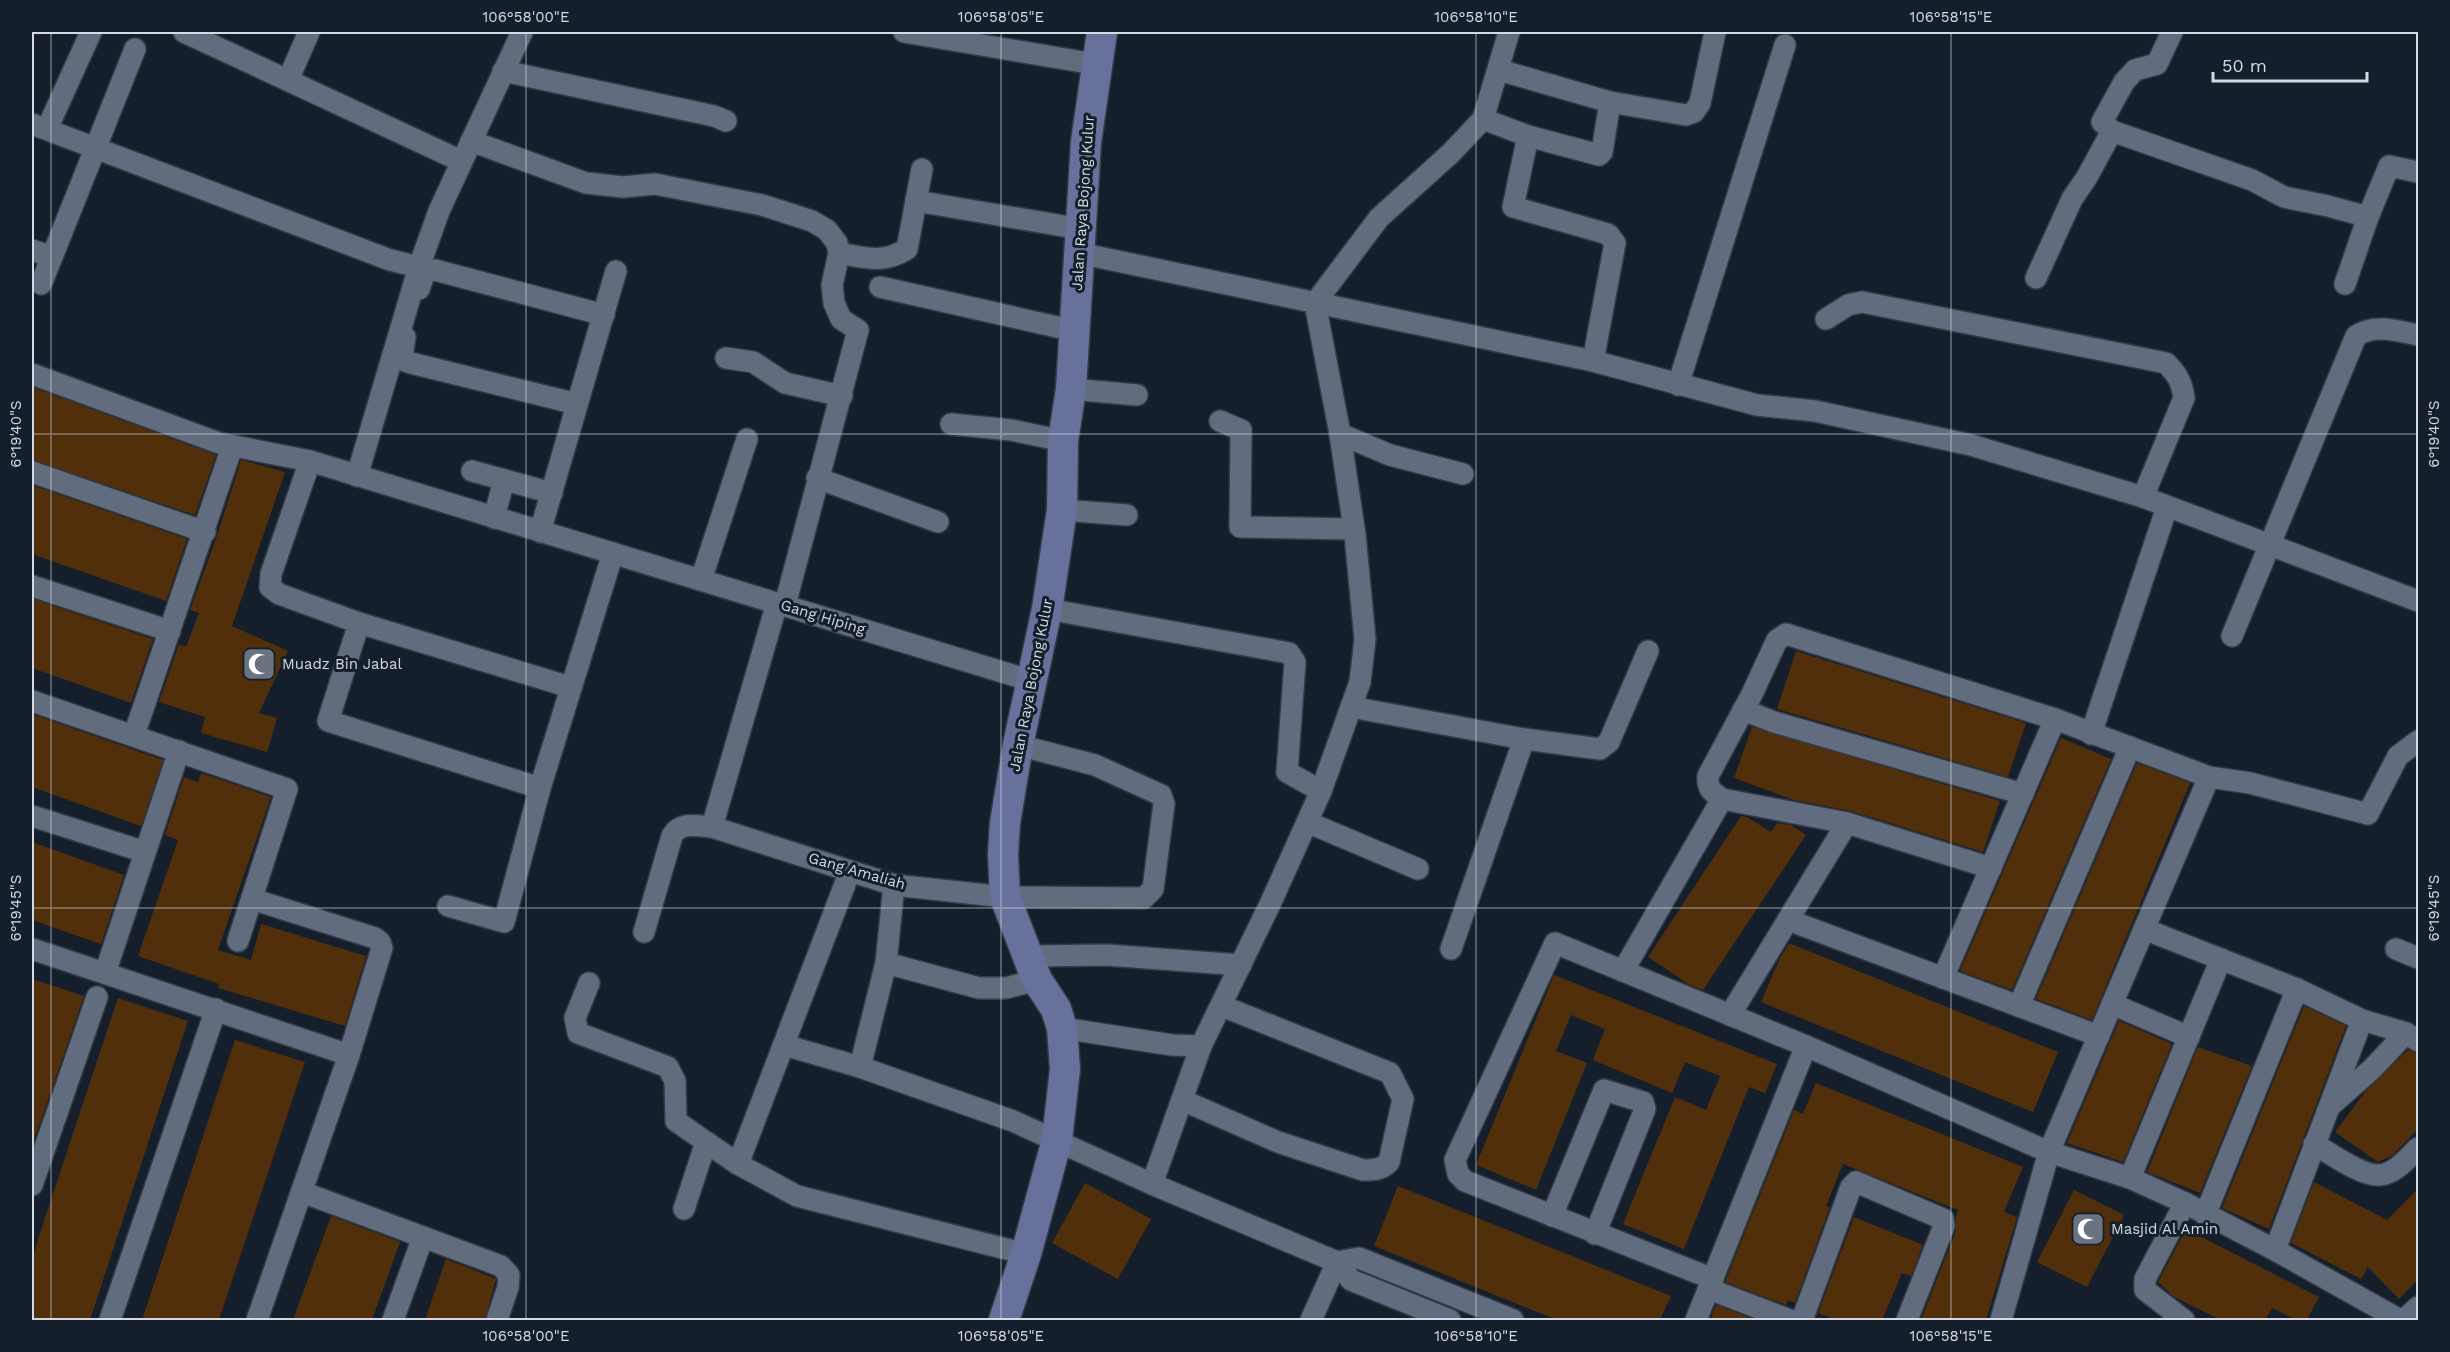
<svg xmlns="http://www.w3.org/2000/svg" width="2450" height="1352" font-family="'Work Sans',sans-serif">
<rect width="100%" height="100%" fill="#151f2c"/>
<g fill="#502f0a">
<path d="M32,387L216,455L195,515L32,460Z"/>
<path d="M241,460L285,472L232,626L288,651L259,713L277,718L267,752L201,733L205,717L159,702L179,644L186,647L199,613L190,610L217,536Z"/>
<path d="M32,485L187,539L166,601L32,554Z"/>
<path d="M32,599L153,639L131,703L32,668Z"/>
<path d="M1796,651L2026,723L2008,777L1777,709Z"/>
<path d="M32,714L163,760L141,826L32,787Z"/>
<path d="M1752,727L2000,801L1983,852L1851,811L1794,800L1734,778Z"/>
<path d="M2061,738L2111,759L2012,990L1960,971Z"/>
<path d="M2137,763L2190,783L2092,1020L2036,999Z"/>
<path d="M201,773L271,797L218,950L251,960L261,924L366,956L345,1026L218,988L219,984L138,956L178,840L165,835L184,777L198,782Z"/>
<path d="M1741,816L1747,817L1771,832L1777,823L1791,825L1806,835L1703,990L1690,985L1648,957Z"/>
<path d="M32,842L124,875L101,944L32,920Z"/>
<path d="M1789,943L2058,1052L2033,1112L1761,1002L1780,958Z"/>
<path d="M1554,975L1777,1064L1765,1093L1749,1087L1684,1249L1623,1224L1675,1097L1706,1110L1720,1076L1685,1062L1672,1093L1624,1073L1593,1060L1605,1029L1571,1015L1556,1051L1587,1063L1536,1190L1476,1165Z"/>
<path d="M32,979L84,996L32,1146Z"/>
<path d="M118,998L188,1021L90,1320H32V1263L38,1239Z"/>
<path d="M2304,1006L2346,1026L2269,1229L2222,1208Z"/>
<path d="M2119,1021L2172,1044L2123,1162L2067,1143Z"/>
<path d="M235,1040L305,1062L219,1320H142Z"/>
<path d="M2198,1047L2252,1066L2200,1193L2147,1172Z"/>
<path d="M2408,1050L2418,1054V1129L2393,1155L2378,1162L2335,1132L2365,1092Z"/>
<path d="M1816,1083L2023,1167L2004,1212L2017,1217L1986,1320H1921L1956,1231V1217L1958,1210L1843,1164L1826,1206L1830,1207L1795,1303L1788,1300L1786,1305L1725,1282L1794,1110L1803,1114Z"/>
<path d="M2314,1182L2387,1220L2418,1189V1280L2399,1299L2368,1267L2361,1279L2291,1243Z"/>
<path d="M1085,1183L1151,1219L1118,1279L1052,1243Z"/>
<path d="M1398,1186L1671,1296L1660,1320H1557L1374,1246Z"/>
<path d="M2074,1190L2124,1215L2087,1287L2037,1262Z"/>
<path d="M331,1216L400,1242L372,1320H293Z"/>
<path d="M1854,1217L1923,1245L1911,1276L1902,1273L1882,1320H1837L1818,1313Z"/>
<path d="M2186,1229L2319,1297L2307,1320H2296L2272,1308L2265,1320H2221L2174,1297L2158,1282Z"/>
<path d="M446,1259L496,1279L485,1320H425Z"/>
<path d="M1716,1305L1756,1320H1710Z"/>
</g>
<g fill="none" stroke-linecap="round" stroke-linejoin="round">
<g stroke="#343b46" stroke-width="24">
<g id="minor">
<path d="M184,32L461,161"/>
<path d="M904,32L1095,64"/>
<path d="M2172,32L2157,64L2135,70L2124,82L2102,122L2112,131L2252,180L2284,197L2328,206L2368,217"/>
<path d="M1499,70L1610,102L1686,115L1694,112L1700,103L1715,32"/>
<path d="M503,71L714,116L726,121"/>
<path d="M288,80L309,32"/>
<path d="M1483,119L1528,136L1599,155L1602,152L1610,102"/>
<path d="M32,124L390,260L419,267"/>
<path d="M47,129L91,32"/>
<path d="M1528,136L1513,207L1608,234L1615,243L1593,361"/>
<path d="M471,141L586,183L623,187L655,184L762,205L812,221L827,230L837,243L839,253L832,285L834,303L841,319L858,330L785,605"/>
<path d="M916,201L1081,229"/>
<path d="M32,250L52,257L135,49"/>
<path d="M839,253C866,258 883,264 907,249L922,169"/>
<path d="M1079,253L1593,361L1757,405L1815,411L1971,445L2143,497L2418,601"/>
<path d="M2036,278L2072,199L2087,177L2112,131"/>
<path d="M41,284L52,257"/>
<path d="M2345,284L2368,217L2389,166L2418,172"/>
<path d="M880,287L1075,331"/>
<path d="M419,289L425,272L435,270L604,315"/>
<path d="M1826,319L1848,305L1862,302L2166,363C2177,374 2182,382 2184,398L2143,497"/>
<path d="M405,337L402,356L405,361L411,363L577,404"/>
<path d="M726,358L753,362L785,383L842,396"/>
<path d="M32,374L219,443L310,461L1032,681"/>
<path d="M1678,385L1785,45"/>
<path d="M1071,389L1137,395"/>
<path d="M1220,421L1241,430L1240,527L1354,529"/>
<path d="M951,424L1011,430L1063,441"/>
<path d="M1340,434L1390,455L1463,474"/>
<path d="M310,461L271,574L270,587L279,594L359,623L570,687"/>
<path d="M472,471L552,493"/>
<path d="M32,472L205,532"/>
<path d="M357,476L419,267L439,211L522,32"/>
<path d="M817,478L938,522"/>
<path d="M1062,510L1127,515"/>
<path d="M494,518L504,480"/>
<path d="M540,532L616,271"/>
<path d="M701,580L747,439"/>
<path d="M32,586L170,631"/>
<path d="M1047,609L1289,653L1295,662L1287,772L1321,791"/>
<path d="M359,623L328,721L540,788"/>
<path d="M2232,636L2356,336C2375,323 2398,331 2418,335"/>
<path d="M32,701L287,789L238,941"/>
<path d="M1351,707L1524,739L1600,749L1609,742L1648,651"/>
<path d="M1743,710L1774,722L2023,794"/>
<path d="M2091,734L2167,507"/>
<path d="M134,735L232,447"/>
<path d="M1722,799C1712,792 1707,789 1708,776L1752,694L1777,640L1786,634L2055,719L2209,777L2250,783L2368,814L2398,756L2418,741"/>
<path d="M32,816L145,852"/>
<path d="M1307,822L1418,869"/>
<path d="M712,827L777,603"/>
<path d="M894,885L886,963L979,988H1006L1037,980"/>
<path d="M252,899L375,938L380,942L382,948L349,1055L257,1320"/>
<path d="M448,906L504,922L540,788L613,553"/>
<path d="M1788,920L2099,1036"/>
<path d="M2144,929L2297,989L2362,1020L2406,1033L2418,1041"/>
<path d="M644,932L672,836C680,821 698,826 712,827L894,885L1005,897L1144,898L1153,889L1164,804L1161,795L1095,765L1018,745"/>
<path d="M32,949L349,1055"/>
<path d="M1451,949L1524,739"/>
<path d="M2396,949L2418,958"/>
<path d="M1028,956L1107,955L1241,965"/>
<path d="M1623,971L1722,799L1847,823L1991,868"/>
<path d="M105,973L179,751"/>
<path d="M1943,978L2055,719"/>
<path d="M589,983L575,1018L578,1033L668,1067L675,1081L676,1121L706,1142L684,1209"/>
<path d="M2112,1004L2189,1037"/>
<path d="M2019,1006L2130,747"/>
<path d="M1730,1015L1847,823"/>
<path d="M1062,1028L1172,1045L1201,1046"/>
<path d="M784,1045L860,1067L1013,1121L1152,1184L1337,1262L1351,1280L1450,1320"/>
<path d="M860,1067L886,963"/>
<path d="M1182,1100L1278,1142L1363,1170C1374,1170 1381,1170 1389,1162L1403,1099L1390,1073L1222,1006"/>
<path d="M2331,1105L2372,1069L2406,1033"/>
<path d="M706,1142L738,1164L797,1196L1026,1254"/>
<path d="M2314,1144C2330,1153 2361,1176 2379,1175C2395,1174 2408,1158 2418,1148"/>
<path d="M738,1164L850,871"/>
<path d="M2130,1178L2221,959"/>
<path d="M1152,1184L1201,1046L1271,902L1321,791L1360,682L1365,639L1355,535L1340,434L1315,303L1379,218L1451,153L1483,119L1509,32"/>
<path d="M32,1185L97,997"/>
<path d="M302,1192L501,1266L509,1275L508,1287L497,1320"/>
<path d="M2205,1215L2297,989"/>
<path d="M1552,1216L1604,1090L1643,1102L1645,1109L1595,1234"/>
<path d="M2275,1250L2362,1020"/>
<path d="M1337,1262L1359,1258L1513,1320"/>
<path d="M1713,1279L1465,1181L1458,1174L1455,1160L1555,943L1806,1046L2049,1152L2130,1178L2185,1203L2275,1250L2400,1320"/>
<path d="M1709,1289L1790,1320"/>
<path d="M110,1320L216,1009"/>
<path d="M393,1320L423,1237"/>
<path d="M1311,1320L1337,1262"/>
<path d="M1696,1320L1806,1046"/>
<path d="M1802,1320L1851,1187L1856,1182L1943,1219L1944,1226L1907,1320"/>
<path d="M2001,1320L2049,1152L2209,777"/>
<path d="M2184,1320L2145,1290V1279L2185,1203"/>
<path d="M2404,1320L2418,1307"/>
</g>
</g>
<g stroke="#343b46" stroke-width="33">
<path id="secondary" d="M1004,1320L1026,1254L1057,1140L1065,1069L1062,1028L1056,1009L1037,980L1005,897L1003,854L1005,823L1018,745L1047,609L1062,510L1063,441L1071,389L1086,142L1102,32"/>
</g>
<use href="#minor" stroke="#616d7e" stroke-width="21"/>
<use href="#secondary" stroke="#67719b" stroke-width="30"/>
</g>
<path fill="none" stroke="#d3dae4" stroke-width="1.5" stroke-opacity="0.45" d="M51,32V1320M526,32V1320M1001,32V1320M1476,32V1320M1951,32V1320M32,434H2418M32,908H2418"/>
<defs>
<g id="mosque-square" transform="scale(1.725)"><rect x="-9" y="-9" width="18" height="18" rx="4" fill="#6b7280" stroke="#151f2c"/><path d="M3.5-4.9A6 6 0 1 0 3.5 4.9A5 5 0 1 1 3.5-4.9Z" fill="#fff"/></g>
</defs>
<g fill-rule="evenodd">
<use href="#mosque-square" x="259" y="664"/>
<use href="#mosque-square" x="2088" y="1229"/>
</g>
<g text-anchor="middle" stroke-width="6" stroke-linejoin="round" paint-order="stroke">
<g font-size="15" fill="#d3dae4" stroke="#151f2c">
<text transform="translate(1083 203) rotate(-86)" y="5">Jalan Raya Bojong Kulur</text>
<text transform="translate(823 617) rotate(17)" y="5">Gang Hiping</text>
<text transform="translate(1031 685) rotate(-79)" y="5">Jalan Raya Bojong Kulur</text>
<text transform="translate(857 871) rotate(16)" y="5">Gang Amaliah</text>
</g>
<g font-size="15" fill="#d3dae4" stroke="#151f2c" text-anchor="start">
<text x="282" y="669">Muadz Bin Jabal</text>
<text x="2111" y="1234">Masjid Al Amin</text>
</g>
</g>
<rect width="2450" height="1352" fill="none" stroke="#151f2c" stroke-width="66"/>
<path d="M2213 72v9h154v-9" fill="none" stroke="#d3dae4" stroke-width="3"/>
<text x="2222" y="72" font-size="18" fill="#d3dae4" stroke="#151f2c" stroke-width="4.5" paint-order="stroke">50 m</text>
<rect x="33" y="33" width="2384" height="1286" fill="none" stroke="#d3dae4" stroke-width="2"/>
<g font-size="15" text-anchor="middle" fill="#d3dae4">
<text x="526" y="22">106°58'00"E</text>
<text x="1001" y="22">106°58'05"E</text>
<text x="1476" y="22">106°58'10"E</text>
<text x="1951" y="22">106°58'15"E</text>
<text transform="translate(16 434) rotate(-90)" y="5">6°19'40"S</text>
<text transform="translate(2434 434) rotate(-90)" y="5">6°19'40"S</text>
<text transform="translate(16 908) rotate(-90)" y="5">6°19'45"S</text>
<text transform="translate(2434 908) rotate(-90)" y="5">6°19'45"S</text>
<text x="526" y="1341">106°58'00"E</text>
<text x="1001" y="1341">106°58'05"E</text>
<text x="1476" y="1341">106°58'10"E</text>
<text x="1951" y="1341">106°58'15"E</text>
</g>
</svg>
